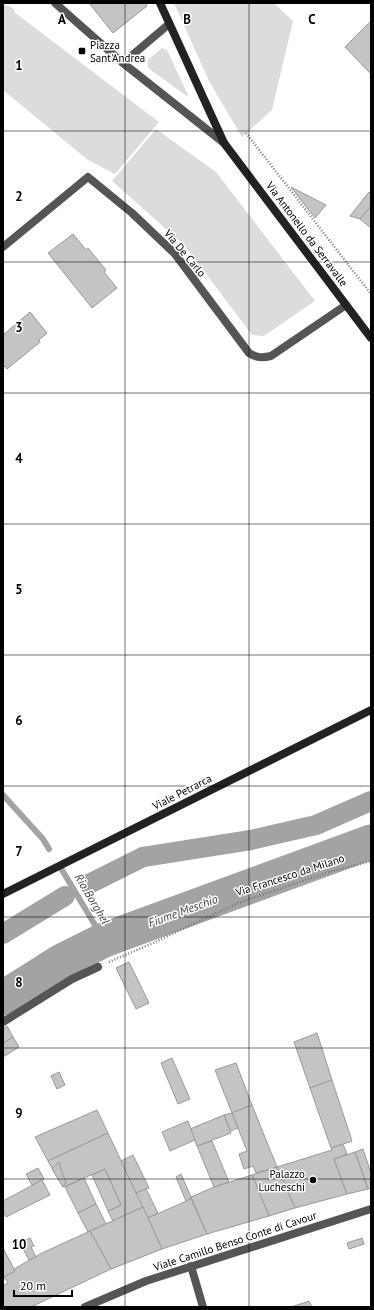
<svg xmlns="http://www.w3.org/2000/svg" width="374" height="1310" font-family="'PT Sans',sans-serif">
<rect width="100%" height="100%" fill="#fff"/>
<g fill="#dcdcdc">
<path d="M174,3H274L293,21L272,110L242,137L209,81Z"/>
<path d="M3,5L8,6V5L15,10L14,12L159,122L115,174L88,160L3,90Z"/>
<path d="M162,48L167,50L188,95V97L148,68V60Z"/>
<path d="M156,129L216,172L315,301L264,336L252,335L185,246L112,181Z"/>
</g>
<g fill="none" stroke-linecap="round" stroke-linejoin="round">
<g stroke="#a3a3a3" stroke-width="6">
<path d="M3,795L43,839L49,849"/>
<path d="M62,870L104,940"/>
</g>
<g stroke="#a3a3a3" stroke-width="20">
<path d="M89,884L143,857L251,840L316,825L371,801"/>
<path d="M3,934L65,896"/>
</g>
<path stroke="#a3a3a3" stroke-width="35" d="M3,998L60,962L104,940L371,842"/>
</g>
<g fill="#c4c4c4" stroke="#999">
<path d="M89,3H145L147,6L113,33Z"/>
<path d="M371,21V74L345,47Z"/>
<path d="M291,187L326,205L315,218Z"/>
<path d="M369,192L371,194V206L360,219L350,216Z"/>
<path d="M371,206V228L360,219Z"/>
<path d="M73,234L86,250L88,248L106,270L104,272L117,288L92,308L48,253Z"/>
<path d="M30,312L47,333L39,340L40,342L7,369L5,366L3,368V335Z"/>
<path d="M129,962L149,1003L136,1009L116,968Z"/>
<path d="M7,1026L13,1037L3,1043V1029Z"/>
<path d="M317,1033L332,1080L310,1088L294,1042Z"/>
<path d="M13,1037L19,1047L3,1057V1043Z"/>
<path d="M172,1058L190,1099L178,1104L161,1063Z"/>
<path d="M236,1063L252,1105L232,1113L215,1070Z"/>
<path d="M59,1072L65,1085L57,1089L51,1076Z"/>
<path d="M332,1080L352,1141L331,1148L310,1088Z"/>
<path d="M252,1105L277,1167L256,1173L253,1166L244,1169L239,1154L247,1151L232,1113Z"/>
<path d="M97,1110L108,1133L48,1161L35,1137Z"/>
<path d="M232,1113L238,1128L230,1131L224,1115Z"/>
<path d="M224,1115L231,1133L197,1146L190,1129Z"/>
<path d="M188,1121L195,1140L170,1151L162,1132Z"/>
<path d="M108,1133L143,1207L113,1221L108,1211L121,1205L105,1169L63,1187L48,1161Z"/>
<path d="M212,1141L229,1182L214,1187L197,1146Z"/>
<path d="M343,1144L347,1154L334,1159L347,1194L295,1208L277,1167L332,1150L331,1148Z"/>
<path d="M363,1149L371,1173V1188L368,1189L355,1152Z"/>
<path d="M355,1152L368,1189L347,1194L334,1159Z"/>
<path d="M133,1155L149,1188L136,1193L121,1161Z"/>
<path d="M59,1162L62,1173L66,1182L63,1187L52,1169Z"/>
<path d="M277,1167L295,1208L269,1216L252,1175Z"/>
<path d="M38,1168L44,1179L32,1185L26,1174Z"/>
<path d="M105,1169L121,1205L108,1211L92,1175Z"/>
<path d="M181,1174L191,1197V1199L186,1201L176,1177Z"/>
<path d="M252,1175L269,1216L207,1234L191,1197L214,1187Z"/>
<path d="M84,1178L96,1204L78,1213L65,1187Z"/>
<path d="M42,1180L50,1195L6,1217L3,1211V1201Z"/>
<path d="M146,1189L158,1213L148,1218L136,1193Z"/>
<path d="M191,1199L207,1234L162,1249L148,1218Z"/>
<path d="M96,1204L106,1224L88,1232L78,1213Z"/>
<path d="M143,1207L162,1249L111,1269L90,1231Z"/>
<path d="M90,1231L111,1269L31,1307H3V1286L8,1283L4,1277L15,1271L14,1269L42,1253Z"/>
<path d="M30,1238L34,1246L31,1247L36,1257L29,1260L20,1243Z"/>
<path d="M362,1238L364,1244L349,1249L347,1243Z"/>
<path d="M3,1248L15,1271L4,1277L3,1275Z"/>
<path d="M309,1301L312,1307H291Z"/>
</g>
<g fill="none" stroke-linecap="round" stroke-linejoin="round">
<g stroke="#777" stroke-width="2.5" stroke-dasharray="1 2" stroke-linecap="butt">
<path d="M246,133L371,294"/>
<path d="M109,962L153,943L238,903L326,873L371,861"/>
</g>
<g stroke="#555" stroke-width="8">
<path d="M55,3L123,63L224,143"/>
<path d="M123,63L169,24"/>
<path d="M3,247L88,177L132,213L175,254L249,353C257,358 262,358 271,356L346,305"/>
<path d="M3,1022L72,979L98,967"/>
<path d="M191,1266L203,1307"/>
<path d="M85,1307L146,1281L371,1209"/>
</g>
<g stroke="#222" stroke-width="8">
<path d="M160,3L224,143L371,338"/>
<path d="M3,894L371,710"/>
</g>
</g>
<path fill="none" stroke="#000" stroke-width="1" stroke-opacity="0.55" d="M125,3V1307M249,3V1307M3,131H371M3,262H371M3,393H371M3,524H371M3,655H371M3,786H371M3,917H371M3,1048H371M3,1179H371"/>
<g fill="#000" stroke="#fff" stroke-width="1.5">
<rect x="78" y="47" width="8" height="8" rx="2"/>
<circle cx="313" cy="1180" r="4"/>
</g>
<g text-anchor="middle" stroke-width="3" stroke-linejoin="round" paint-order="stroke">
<g font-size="11" fill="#000" stroke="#fff" text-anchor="start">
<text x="90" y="49">Piazza<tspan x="90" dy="13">Sant'Andrea</tspan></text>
<text x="305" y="1178" text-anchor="end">Palazzo<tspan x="305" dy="13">Lucheschi</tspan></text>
</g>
<g font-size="11" fill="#000" stroke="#fff">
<text transform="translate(307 234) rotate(53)" y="4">Via Antonello da Serravalle</text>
<text transform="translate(185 253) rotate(50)" y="4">Via De Carlo</text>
<text transform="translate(182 792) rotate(-27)" y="4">Viale Petrarca</text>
<text transform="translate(290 875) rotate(-18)" y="4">Via Francesco da Milano</text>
<text transform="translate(235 1241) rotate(-18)" y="4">Viale Camillo Benso Conte di Cavour</text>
</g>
<g font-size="12" font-style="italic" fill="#444" stroke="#fff">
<text transform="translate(92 899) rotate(59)" y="4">Rio Borghel</text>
<text transform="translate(183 911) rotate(-20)" y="4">Fiume Meschio</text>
</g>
</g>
<g font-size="13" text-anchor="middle" font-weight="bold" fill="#000" stroke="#fff" stroke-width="3" stroke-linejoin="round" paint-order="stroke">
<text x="62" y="24">A</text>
<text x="187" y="24">B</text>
<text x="312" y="24">C</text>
<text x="19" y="70">1</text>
<text x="19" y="201">2</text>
<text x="19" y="332">3</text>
<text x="19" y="463">4</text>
<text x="19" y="594">5</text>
<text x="19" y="725">6</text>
<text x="19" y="856">7</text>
<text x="19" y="987">8</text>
<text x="19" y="1118">9</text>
<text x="19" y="1249">10</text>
</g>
<rect width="374" height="1310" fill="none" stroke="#000000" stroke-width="8"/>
<path d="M14 1290v6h58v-6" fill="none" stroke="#000000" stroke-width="2"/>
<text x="20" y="1290" font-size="12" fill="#000000" stroke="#ffffff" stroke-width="3" paint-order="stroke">20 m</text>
</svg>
